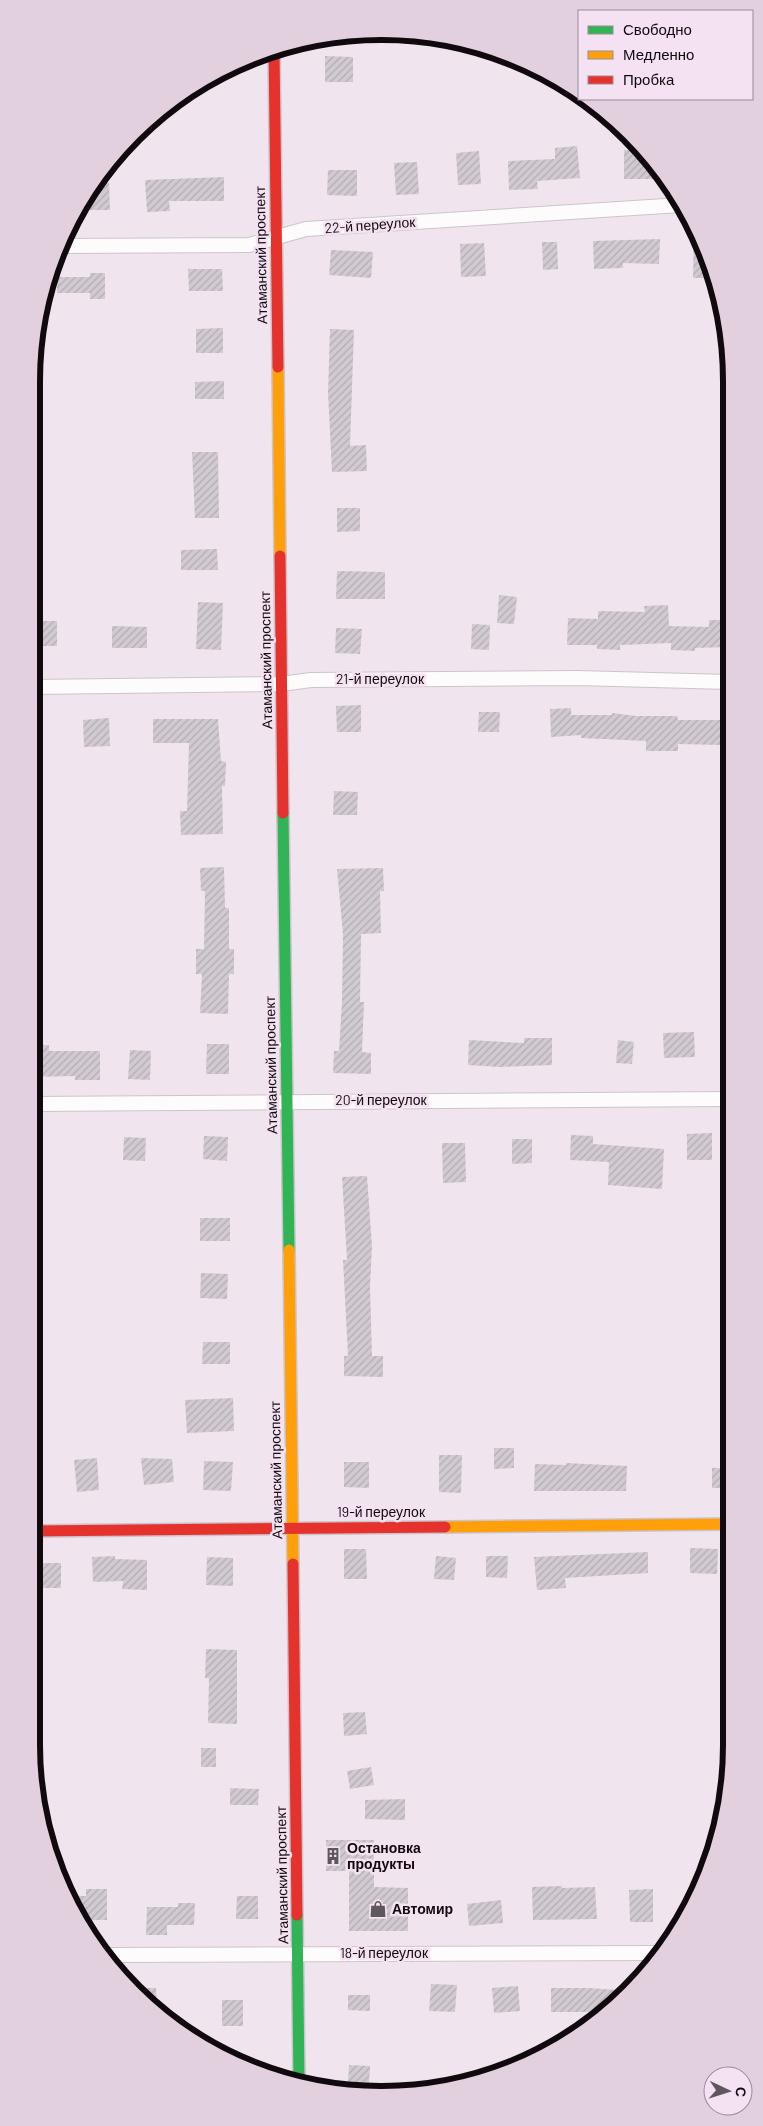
<svg xmlns="http://www.w3.org/2000/svg" width="763" height="2126" font-family="Barlow,sans-serif">
<defs>
<pattern id="building-hatch" width="6" height="6" patternUnits="userSpaceOnUse" patternTransform="scale(1.25)"><rect width="6" height="6" fill="#d2cad1"/><path d="M-1 1l2-2M0 6l6-6M5 7l2-2" fill="none" stroke="#b3acb2"/></pattern>
</defs>
<rect width="100%" height="100%" fill="#f0e5ee"/>
<g fill="url(#building-hatch)">
<path d="M325,56L353,57V82H325Z"/>
<path d="M577,146L580,178L537,181L538,189L509,190L508,161L555,159V148Z"/>
<path d="M624,150H645L656,167V179H624Z"/>
<path d="M479,151L481,184L458,185L456,153Z"/>
<path d="M417,162L419,194L396,195L394,163Z"/>
<path d="M328,170H357V196L327,195Z"/>
<path d="M224,177V201H169L170,211L147,212L145,180Z"/>
<path d="M95,183H109L110,210H86V197Z"/>
<path d="M697,230L710,275L711,278H693L694,231Z"/>
<path d="M660,239L659,264L623,263V268L594,269L593,241Z"/>
<path d="M542,242H557L558,269L543,270Z"/>
<path d="M484,243L486,276L461,277L460,244Z"/>
<path d="M331,250L373,252L371,278L329,275Z"/>
<path d="M188,269H222L223,291H189Z"/>
<path d="M90,273H105V299H90V293H57V277H90Z"/>
<path d="M223,328V353H196V329Z"/>
<path d="M330,329L354,330L350,446L366,445L367,471L332,472L328,393Z"/>
<path d="M224,381V399H195V382Z"/>
<path d="M192,452H218L219,518H195Z"/>
<path d="M337,508H360V531L337,532Z"/>
<path d="M217,549L218,570H181V550Z"/>
<path d="M337,571L385,572V599H336Z"/>
<path d="M499,595L517,597L514,624L497,623Z"/>
<path d="M198,602L223,603L221,650L196,649Z"/>
<path d="M668,605L669,626L709,627V620H729V647L695,648V651L671,650V643L620,645V650L597,649V645H567L568,618L598,619V611L645,612L644,606Z"/>
<rect x="32" y="621" width="25" height="25"/>
<path d="M472,624L490,625L489,650L471,649Z"/>
<path d="M112,626L147,627V648H112Z"/>
<path d="M336,628L362,629L360,654L335,653Z"/>
<path d="M361,705V732H337L336,706Z"/>
<path d="M571,708V715H612V713L636,716H677L678,720H720V745L678,744V751H646V741L581,738V735L551,737L550,709Z"/>
<path d="M479,712H500L499,732H478Z"/>
<path d="M109,718L110,746L84,747L83,720Z"/>
<path d="M153,719H218L221,761L226,762L225,786H222L223,834L181,835L180,811H187L189,743H153Z"/>
<path d="M334,791L358,792L357,815H333Z"/>
<path d="M224,867L225,908H229V949H234V974H229L228,1014L200,1013L202,974H196V949H204L205,891H201L200,868Z"/>
<path d="M383,868L384,891H380L381,933L361,934L360,1002H364L362,1052L371,1053V1074L333,1073L334,1051H339L342,1002L343,934L337,869Z"/>
<path d="M694,1032L695,1057L664,1058L663,1033Z"/>
<path d="M524,1038H552V1065L500,1067L468,1065L469,1040L524,1043Z"/>
<path d="M618,1040L634,1042L632,1064L616,1063Z"/>
<path d="M207,1044H229V1074H206Z"/>
<path d="M31,1045H49V1051H100V1080H75V1076L31,1077Z"/>
<path d="M130,1050L151,1051L150,1080L128,1079Z"/>
<path d="M712,1133V1160H687V1134Z"/>
<path d="M571,1135L593,1136V1144L664,1149L662,1189L608,1185L609,1162L570,1160Z"/>
<path d="M204,1136L228,1137L227,1161L203,1159Z"/>
<path d="M124,1137L146,1138L145,1161L123,1160Z"/>
<path d="M512,1139H532V1163L512,1164Z"/>
<path d="M442,1143H465L466,1182L443,1183Z"/>
<path d="M367,1176L372,1246L370,1286L372,1356H383V1377L344,1376V1356H348L343,1260H347L342,1177Z"/>
<rect x="200" y="1218" width="30" height="23"/>
<path d="M201,1273L228,1274L227,1299L200,1298Z"/>
<path d="M203,1342H230V1364H202Z"/>
<path d="M233,1398L234,1431L187,1433L185,1400Z"/>
<path d="M494,1448H514V1468L494,1469Z"/>
<path d="M439,1455H462L461,1493L439,1492Z"/>
<path d="M97,1458L99,1490L77,1492L74,1460Z"/>
<path d="M141,1458L172,1459L174,1482L144,1485Z"/>
<path d="M204,1461L233,1462L231,1491L203,1490Z"/>
<path d="M344,1462H369V1488L344,1487Z"/>
<path d="M566,1463L627,1466L626,1491H534L535,1464L566,1465Z"/>
<rect x="712" y="1468" width="17" height="20"/>
<path d="M690,1548L718,1549L717,1574L690,1573Z"/>
<path d="M344,1549H366L367,1579H344Z"/>
<path d="M648,1552V1573L565,1578L566,1588L537,1590L534,1557Z"/>
<path d="M115,1556V1559L147,1560V1590L122,1589L123,1581L93,1582L92,1557Z"/>
<path d="M436,1556L456,1558L454,1580L434,1579Z"/>
<path d="M486,1556H508L507,1578L486,1577Z"/>
<path d="M207,1557L233,1558V1586L206,1585Z"/>
<path d="M41,1563H61V1588H40Z"/>
<path d="M206,1649L237,1650V1724L208,1723L209,1678H205Z"/>
<path d="M365,1712L367,1734L344,1736L343,1713Z"/>
<rect x="201" y="1748" width="15" height="19"/>
<path d="M371,1767L374,1785L350,1789L347,1771Z"/>
<path d="M230,1788L259,1789L258,1805H230Z"/>
<path d="M405,1799V1820L365,1819V1800Z"/>
<path d="M326,1840H374V1887L408,1888V1931H349V1871H326Z"/>
<path d="M562,1886V1888L595,1887L597,1919L533,1920L532,1887Z"/>
<path d="M86,1889H107V1920H86L83,1918L69,1896H86Z"/>
<path d="M653,1889V1922H630L629,1890Z"/>
<path d="M237,1896H258V1919H236Z"/>
<path d="M501,1900L503,1923L469,1926L467,1904Z"/>
<path d="M178,1903H195L194,1925H167V1935H146L147,1907H178Z"/>
<path d="M431,1984L457,1985L455,2012L429,2011Z"/>
<path d="M518,1986L520,2011L494,2013L492,1988Z"/>
<path d="M132,1988H156L157,2011L144,2000Z"/>
<path d="M551,1988H589L630,1991L605,2012H551Z"/>
<path d="M348,1995H370V2011L348,2010Z"/>
<rect x="222" y="2000" width="21" height="26"/>
<path d="M349,2065L370,2066L369,2084L348,2083Z"/>
</g>
<g fill="none" stroke-linecap="round" stroke-linejoin="round">
<g stroke="#cdc4cb" stroke-width="16">
<g id="street">
<path d="M60,246L249,245L306,229L681,205"/>
<path d="M31,687L281,684L311,680L577,678L729,682"/>
<path d="M31,1104L730,1099"/>
<path d="M106,1955L662,1953"/>
</g>
</g>
<g stroke="#cdc4cb" stroke-width="14">
<g id="fast">
<path d="M283,813L289,1250"/>
<path d="M297,1915L299,2081"/>
</g>
</g>
<g stroke="#cdc4cb" stroke-width="14">
<g id="slow">
<path d="M278,367L280,556"/>
<path d="M289,1250L293,1564"/>
<path d="M445,1527L731,1524"/>
</g>
</g>
<g stroke="#cdc4cb" stroke-width="14">
<g id="jam">
<path d="M274,49L278,367"/>
<path d="M280,556L283,813"/>
<path d="M31,1531L445,1527"/>
<path d="M293,1564L297,1915"/>
</g>
</g>
<use href="#street" stroke="#fdfbfc" stroke-width="14"/>
<use href="#fast" stroke="#30b455" stroke-width="11"/>
<use href="#slow" stroke="#ff9f0a" stroke-width="11"/>
<use href="#jam" stroke="#e5322d" stroke-width="11"/>
</g>
<defs>
<g id="building-bare" transform="scale(1.35)"><path d="M-4-6H4V6H1V3H-1V6H-4ZM-2.5-4.3h1.7v1.8h-1.7ZM.8-4.3h1.7v1.8H.8ZM-2.5-1h1.7V.8h-1.7ZM.8-1h1.7V.8H.8Z" fill="#5e575d" stroke="#f4e1f1" stroke-width="2.5" paint-order="stroke"/></g>
<g id="shop-bare" transform="scale(1.35)"><path d="M-5-2.5h2.3a2.7 3.5 0 0 1 5.4 0H5L5.5 6h-11ZM-1.5-2.5h3a1.5 2.3 0 0 0-3 0Z" fill="#5e575d" stroke="#f4e1f1" stroke-width="2.5" paint-order="stroke"/></g>
</defs>
<g fill-rule="evenodd">
<use href="#building-bare" x="333" y="1856"/>
<use href="#shop-bare" x="378" y="1909"/>
</g>
<g text-anchor="middle" stroke-width="5" stroke-linejoin="round" paint-order="stroke">
<g font-size="14" fill="#100a0f" stroke="#f4e1f1">
<text transform="translate(370 225) rotate(-4)" y="5">22-й переулок</text>
<text transform="translate(261 255) rotate(-91)" y="5">Атаманский проспект</text>
<text transform="translate(266 660) rotate(-91)" y="5">Атаманский проспект</text>
<text x="380" y="684">21-й переулок</text>
<text transform="translate(271 1065) rotate(-91)" y="5">Атаманский проспект</text>
<text x="381" y="1105">20-й переулок</text>
<text transform="translate(276 1470) rotate(-91)" y="5">Атаманский проспект</text>
<text x="381" y="1517">19-й переулок</text>
<text transform="translate(282 1875) rotate(-91)" y="5">Атаманский проспект</text>
<text x="384" y="1958">18-й переулок</text>
</g>
<g font-size="14" font-weight="bold" fill="#100a0f" stroke="#f4e1f1" text-anchor="start">
<text x="347" y="1853">Остановка<tspan x="347" dy="16">продукты</tspan></text>
<text x="392" y="1914">Автомир</text>
</g>
</g>
<path d="M0 0H763V2126H0ZM381 40H382A341 341 0 0 1 723 381V1745A341 341 0 0 1 382 2086H381A341 341 0 0 1 40 1745V381A341 341 0 0 1 381 40Z" fill="#e2d0df" fill-rule="evenodd"/>
<path fill="none" stroke="#100a0f" stroke-width="6" d="M381 40H382A341 341 0 0 1 723 381V1745A341 341 0 0 1 382 2086H381A341 341 0 0 1 40 1745V381A341 341 0 0 1 381 40Z"/>
<rect x="578" y="10" width="175" height="90" fill="#f4e1f1" stroke="#998b97"/>
<rect x="588" y="26" width="25" height="8" fill="#30b455" stroke="#998b97"/>
<text x="623" y="35" font-size="15" fill="#100a0f">Свободно</text>
<rect x="588" y="51" width="25" height="8" fill="#ff9f0a" stroke="#998b97"/>
<text x="623" y="60" font-size="15" fill="#100a0f">Медленно</text>
<rect x="588" y="76" width="25" height="8" fill="#e5322d" stroke="#998b97"/>
<text x="623" y="85" font-size="15" fill="#100a0f">Пробка</text>
<g transform="translate(728 2091) rotate(94)"><circle r="24" fill="#f4e1f1" stroke="#998b97"/>
<path d="M0-4L9 19L0 12L-9 19Z" fill="#5e575d"/>
<text y="-8" font-size="14" font-weight="bold" text-anchor="middle" fill="#100a0f">С</text>
</g>
</svg>
